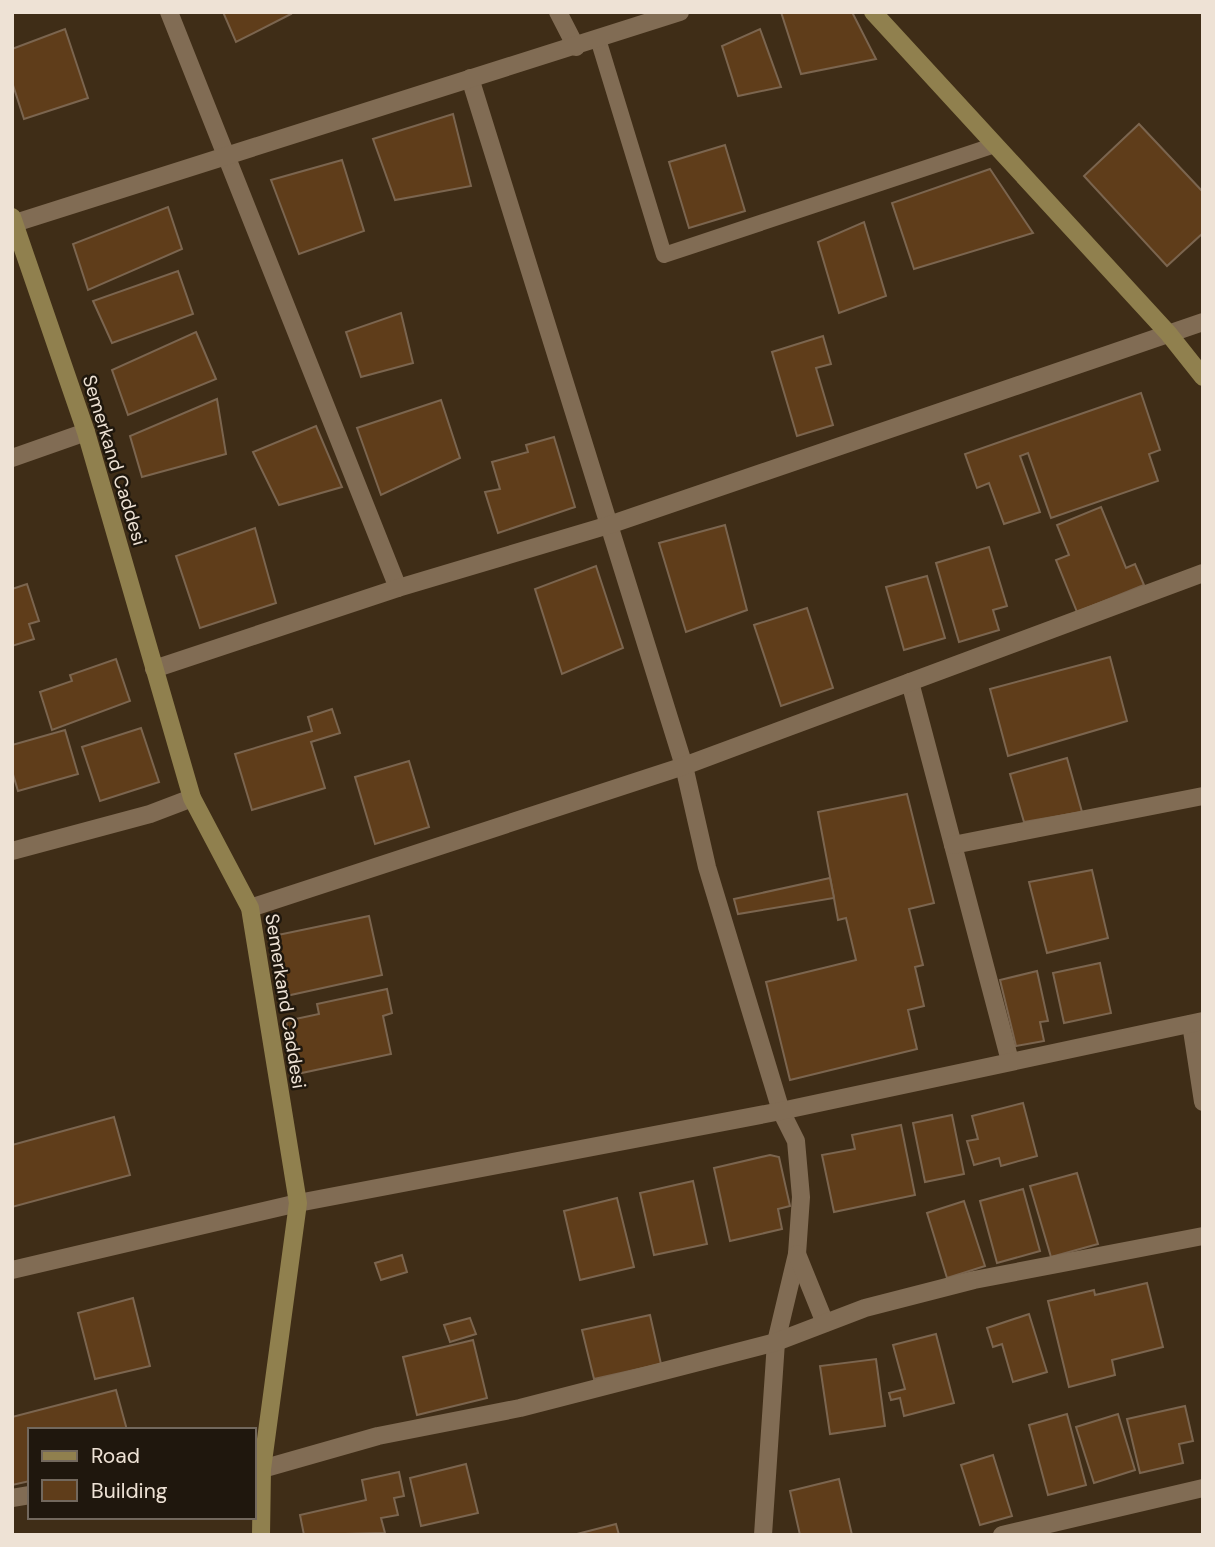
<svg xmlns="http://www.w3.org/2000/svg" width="1215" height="1547" font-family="'DM Sans',sans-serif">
<rect width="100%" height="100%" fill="#3f2d17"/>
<g fill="#5f3d1a" stroke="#7b654f" stroke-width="2">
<path d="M223,12H290L291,14L236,42Z"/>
<path d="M781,12H852L876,59L801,74Z"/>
<path d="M65,29L88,98L24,119L12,82V49Z"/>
<path d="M760,29L781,87L738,96L722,46Z"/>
<path d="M453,114L471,186L395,200L373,139Z"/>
<path d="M1139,124L1203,192V233L1167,266L1084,176Z"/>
<path d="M725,145L745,211L689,228L669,162Z"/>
<path d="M342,160L364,231L299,254L271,180Z"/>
<path d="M990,169L1033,233L914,269L892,203Z"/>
<path d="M168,207L182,249L88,290L73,244Z"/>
<path d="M864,222L886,296L839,313L818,242Z"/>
<path d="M178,271L193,314L112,343L93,301Z"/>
<path d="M401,313L413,363L361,377L346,332Z"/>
<path d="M196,332L216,379L128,415L112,370Z"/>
<path d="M823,336L831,364L816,368L833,425L797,436L772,352Z"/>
<path d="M1141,393L1160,450L1149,454L1158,481L1051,518L1028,453L1020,456L1040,512L1004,524L989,483L977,488L965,454Z"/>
<path d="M217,399L226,454L142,477L130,436Z"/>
<path d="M441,400L460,458L381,495L357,428Z"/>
<path d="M316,426L342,487L279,505L253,452Z"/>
<path d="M554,437L575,507L498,533L485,492L500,489L492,462L528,452L526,445Z"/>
<path d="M1101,507L1126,568L1135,564L1144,585L1077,612L1056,560L1069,555L1057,525Z"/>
<path d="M725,525L747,610L686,632L659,543Z"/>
<path d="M255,528L276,603L200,628L176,556Z"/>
<path d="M989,547L1007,606L993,610L999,630L959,642L936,563Z"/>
<path d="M596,566L623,648L562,674L535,589Z"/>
<path d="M927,576L945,638L904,650L886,587Z"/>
<path d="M27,584L39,621L29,624L34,639L12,646V589Z"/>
<path d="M807,608L833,688L781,706L754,625Z"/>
<path d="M1110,657L1127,721L1008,756L990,689Z"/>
<path d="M116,659L130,701L52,730L40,692L72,681L70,675Z"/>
<path d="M332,709L340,733L311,742L325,788L252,810L235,754L312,731L308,717Z"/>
<path d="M141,728L159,782L100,801L82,747Z"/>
<path d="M65,730L78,774L18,791L12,771V745Z"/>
<path d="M1067,758L1082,812L1024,822L1010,774Z"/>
<path d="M409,761L429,827L375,844L355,777Z"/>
<path d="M907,794L934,903L909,909L923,965L915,967L924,1006L908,1010L917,1049L790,1080L766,982L856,960L846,918L838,920L818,812Z"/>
<path d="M1092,870L1108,938L1047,953L1029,882Z"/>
<path d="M830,878L834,898L738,914L734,899Z"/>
<path d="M369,916L382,975L286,996L273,936Z"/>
<path d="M1100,963L1111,1013L1064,1023L1053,973Z"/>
<path d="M1037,971L1048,1021L1040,1022L1044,1041L1016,1046L1000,980Z"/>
<path d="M387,989L392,1013L383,1016L391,1054L297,1074L286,1021L319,1014L317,1004Z"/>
<path d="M1023,1103L1037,1156L1001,1166L999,1158L974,1165L967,1141L978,1139L972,1116Z"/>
<path d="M952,1115L964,1174L925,1182L913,1123Z"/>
<path d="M114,1117L130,1175L12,1207V1145Z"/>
<path d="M901,1125L915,1195L834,1212L822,1155L855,1149L852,1135Z"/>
<path d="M770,1155L779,1157L790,1206L778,1209L782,1229L730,1241L714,1168Z"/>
<path d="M1077,1173L1098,1244L1051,1257L1030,1186Z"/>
<path d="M693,1181L707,1244L654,1255L640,1193Z"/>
<path d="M1023,1189L1040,1251L997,1263L980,1201Z"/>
<path d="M617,1198L634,1267L580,1280L564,1211Z"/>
<path d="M964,1201L985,1266L947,1278L927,1213Z"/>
<path d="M402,1255L407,1272L381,1280L375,1263Z"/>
<path d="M1147,1283L1163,1347L1112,1360L1115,1375L1069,1387L1048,1301L1094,1290L1095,1295Z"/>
<path d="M133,1298L150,1366L95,1379L78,1313Z"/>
<path d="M1029,1314L1047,1372L1013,1382L1002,1344L993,1347L987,1328Z"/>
<path d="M650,1315L661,1364L594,1379L582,1330Z"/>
<path d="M470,1318L476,1334L450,1342L444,1325Z"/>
<path d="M936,1334L954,1403L904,1416L900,1398L891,1400L889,1393L905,1389L893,1345Z"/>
<path d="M473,1340L487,1398L417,1415L403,1357Z"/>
<path d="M876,1359L885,1426L830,1434L820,1366Z"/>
<path d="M116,1390L127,1430H30V1481L12,1485V1417Z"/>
<path d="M1185,1406L1193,1441L1179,1444L1183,1463L1140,1473L1127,1419Z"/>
<path d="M1067,1414L1086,1485L1048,1495L1029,1425Z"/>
<path d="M1118,1414L1135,1470L1094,1483L1076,1427Z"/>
<path d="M993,1455L1012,1516L980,1525L961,1465Z"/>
<path d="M466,1464L478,1513L421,1526L410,1478Z"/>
<path d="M399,1472L404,1496L394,1498L398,1515L381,1518L385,1533L304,1535L300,1515L366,1500L362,1480Z"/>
<path d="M839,1479L852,1535H800L790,1491Z"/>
<path d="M616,1524L619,1535H573Z"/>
</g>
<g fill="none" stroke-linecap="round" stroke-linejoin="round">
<path stroke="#816c54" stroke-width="16" d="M598,39L664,255L995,145"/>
<g stroke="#816c54" stroke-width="18">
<path d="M169,12L398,588"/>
<path d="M558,12L576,47"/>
<path d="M470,78L684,766L707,867L781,1111L796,1141L801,1197L797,1254L776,1342L763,1535"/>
<path d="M15,223L680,12"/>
<path d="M12,458L86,432"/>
<path d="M154,669L398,588L609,525L1203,322"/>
<path d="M910,682L1010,1061"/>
<path d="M953,845L1203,796"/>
<path d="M12,851L150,814L192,798"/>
<path d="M250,908L684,766L1203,573"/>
<path d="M1191,1024L1203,1102"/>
<path d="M797,1254L825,1323"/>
<path d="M12,1270L298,1203L781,1111L1203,1021"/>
<path d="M262,1469L378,1436L520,1408L776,1342L865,1308L974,1280L1203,1236"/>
<path d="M12,1498L30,1495"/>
<path d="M1002,1535L1203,1488"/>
</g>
<g stroke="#90804e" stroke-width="18">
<path d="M873,12L1168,333L1203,377"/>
<path d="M12,217L86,432L192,798L250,908L298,1203L262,1469L261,1535"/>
</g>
</g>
<g text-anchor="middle" stroke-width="5" stroke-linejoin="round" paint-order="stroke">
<g font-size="19" fill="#eee2d5" stroke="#1f170d">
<text transform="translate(115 460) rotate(73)" y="7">Semerkand Caddesi</text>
<text transform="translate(286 1001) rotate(81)" y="7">Semerkand Caddesi</text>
</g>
</g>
<rect width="1215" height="1547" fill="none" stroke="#eee2d5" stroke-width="28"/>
<rect x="28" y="1428" width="228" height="91" fill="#1f170d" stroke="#72685d" stroke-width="2"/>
<rect x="42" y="1451" width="35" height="10" fill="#90804e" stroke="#72685d" stroke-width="2"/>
<text x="91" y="1463" font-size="21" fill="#eee2d5">Road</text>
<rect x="42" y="1480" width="35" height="21" fill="#5f3d1a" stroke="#72685d" stroke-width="2"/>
<text x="91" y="1498" font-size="21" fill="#eee2d5">Building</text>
</svg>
